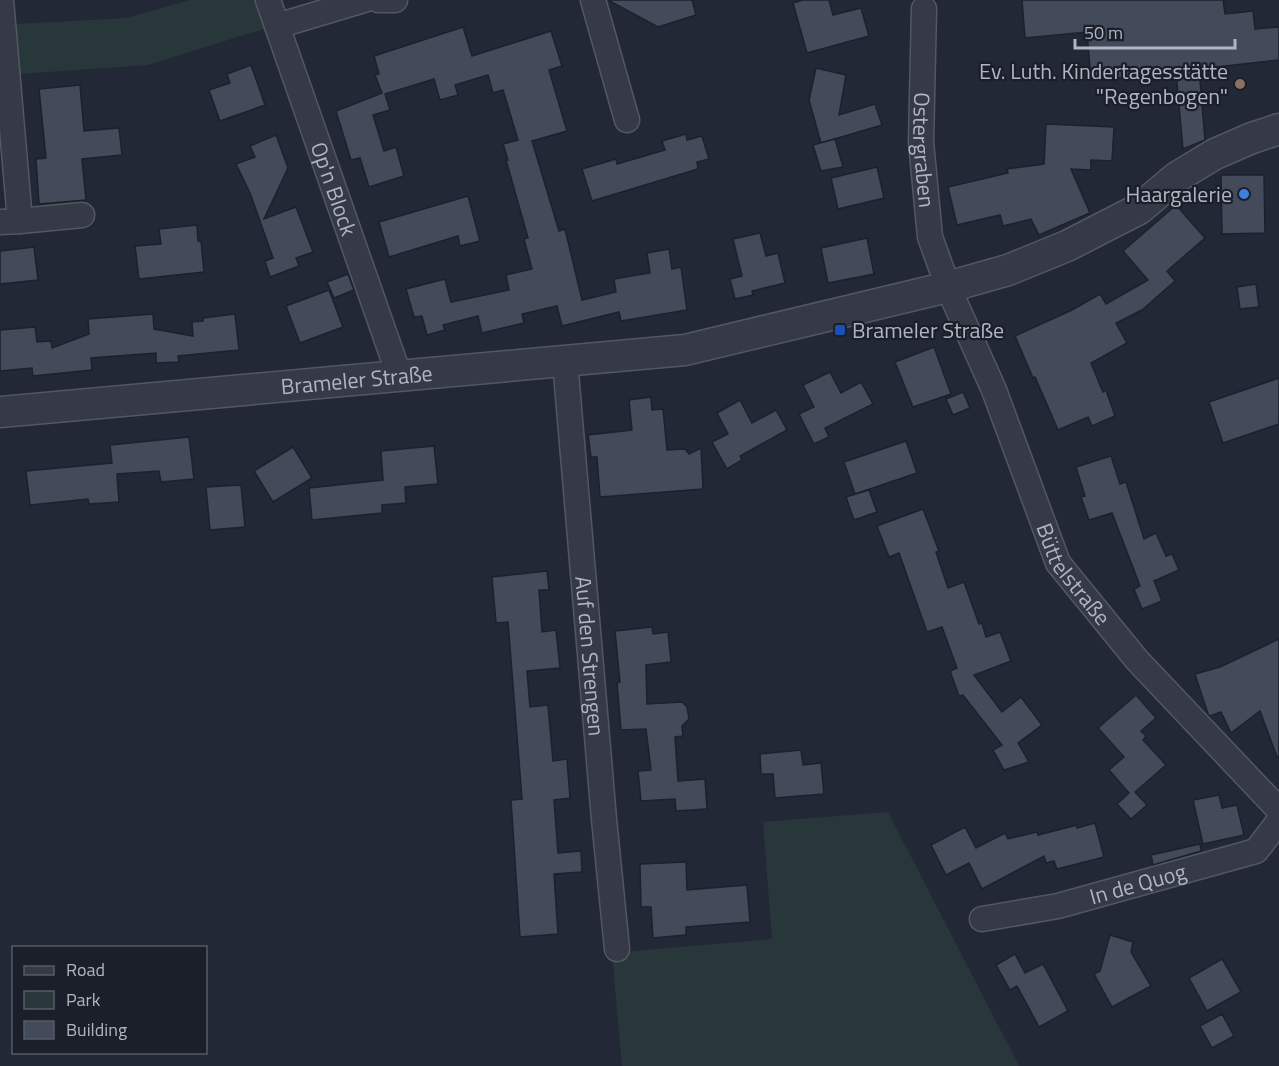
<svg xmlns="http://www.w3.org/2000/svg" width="1279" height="1066" font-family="'Titillium Web',sans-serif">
<rect width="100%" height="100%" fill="#222835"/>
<g fill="#28383a">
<path d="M190,0H260L270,27L148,65L19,74L16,24L127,18Z"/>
<path d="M888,812L1019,1066H622L612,953L772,939L763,822Z"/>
</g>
<g fill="#434a5a" stroke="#1d212c" stroke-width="1.5">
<path d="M608,0H692L696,15L658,27Z"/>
<path d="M803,0H829L833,15L861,8L869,36L807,53L793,3Z"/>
<path d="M1022,0H1223L1225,14L1253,11L1255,29L1279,27V60L1199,69L1205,140L1183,149L1176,73L1091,80L1087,32L1025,38Z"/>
<path d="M463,27L472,56L551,31L562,66L549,70L567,131L532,141L559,231L565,229L582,300L616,292L614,279L650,273L647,253L669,249L672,269L681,267L687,310L621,321L619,312L562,326L557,306L522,314L524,323L482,333L478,316L443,325L445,330L427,335L422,316L414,317L406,289L445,279L451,302L509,290L506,275L532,269L524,239L528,238L506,160H508L503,144L518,140L503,90L493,93L488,75L455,85L458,95L440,100L434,79L385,94L390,110L373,115L384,151L396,147L404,176L369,187L360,158L351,160L336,111L382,93L375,75L379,74L374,56Z"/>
<path d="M251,65L265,105L220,121L209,90L230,83L227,74Z"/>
<path d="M816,68L846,75L839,115L875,104L882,125L821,143L809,100Z"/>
<path d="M80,85L84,131L119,128L122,155L82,159L86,200L39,204L36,159L46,158L39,89Z"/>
<path d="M1046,124L1114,127L1112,161L1091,160V170L1071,169L1090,213L1039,235L1031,219L1003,226L1000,215L957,225L948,187L1008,173L1007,169L1044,164Z"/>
<path d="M686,134L687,140L702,136L709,159L697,162L698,169L592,201L582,169L616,159L617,164L665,150L662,141Z"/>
<path d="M276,135L288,168L264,219L296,207L313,252L296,258L299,266L270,277L265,261L273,258L250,193L236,164L255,157L250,146Z"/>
<path d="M835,139L843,167L821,171L813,145Z"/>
<path d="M877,167L884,198L838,209L831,178Z"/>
<path d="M1221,175H1264L1265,233L1222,234Z"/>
<path d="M468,196L480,241L460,246L458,236L389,257L379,222Z"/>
<path d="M1176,205L1205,238L1167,271L1175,281L1142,310L1116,323L1127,343L1091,363L1103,392L1106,390L1115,416L1092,426L1088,417L1058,430L1035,377L1033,378L1015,336L1072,310L1100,294L1106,304L1148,280L1123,251Z"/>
<path d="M197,225L198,241H201L204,272L139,279L135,246L161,244L159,229Z"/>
<path d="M760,233L766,256L778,253L785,283L752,291L753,295L735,299L730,279L742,276L733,239Z"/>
<path d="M867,238L874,274L828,283L821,248Z"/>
<path d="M34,247L38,280L0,284V251Z"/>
<path d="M348,274L354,290L334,298L327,282Z"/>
<path d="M1256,284L1259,307L1240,309L1237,287Z"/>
<path d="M329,290L343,327L300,343L286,306Z"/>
<path d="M153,314L154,329L193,336L192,322L203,321V318L235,314L239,350L178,356L179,362L156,363V353L91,358L92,370L33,376L32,368L0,371V330L35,327L37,342L51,341L52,348L89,334L88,319Z"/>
<path d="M934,347L951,394L913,407L895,362Z"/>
<path d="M830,372L841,393L861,382L873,404L825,428L829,437L814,444L799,414L814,407L803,385Z"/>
<path d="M1279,378V424L1223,443L1209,402Z"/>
<path d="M963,392L970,408L953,415L946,399Z"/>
<path d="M651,397L652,410L663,409L667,450L685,449L689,454L701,448L703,489L600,497L597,457H591L588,435L632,430L629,400Z"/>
<path d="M740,400L752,423L776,410L787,430L740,456L742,460L727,469L712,442L728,434L717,413Z"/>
<path d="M189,437L194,479L161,482L159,471L117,474L119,502L89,504L88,499L30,505L26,471L112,463L110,445Z"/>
<path d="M906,441L917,473L855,494L844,462Z"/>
<path d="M434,446L438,484L405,487L406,503L382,505V513L312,520L309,488L383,480L381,451Z"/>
<path d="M293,447L312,478L273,502L254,471Z"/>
<path d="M1111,456L1120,484L1126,482L1144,539L1156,533L1166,556L1172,554L1179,570L1154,581L1162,601L1142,609L1134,589L1140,586L1112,513L1089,520L1081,497L1085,496L1076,467Z"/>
<path d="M241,485L245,527L210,530L206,487Z"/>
<path d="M869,490L877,512L854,520L846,497Z"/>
<path d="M923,509L939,551L936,552L948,588L964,582L979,624L982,623L986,637L1000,632L1011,661L974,675L1002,712L1021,697L1042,725L1018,743L1029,762L1004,770L993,750L1002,745L963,695L959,696L950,671L957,668L942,627L927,632L899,553L889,557L877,526Z"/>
<path d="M547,571L549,590H539L542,632L556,630L560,668L527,671L530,707L548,705L553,761L567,759L570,798L554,800L558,853L581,851L582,872L554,874L558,934L520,937L511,800L522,799L508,622L496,623L492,577Z"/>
<path d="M652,627L653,634L668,632L671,662L646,665L647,704L682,702L687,707L689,719L682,726L683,736L675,737L678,781L705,779L707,809L676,811L675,799L641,801L638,771L651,770L646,729L621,730L617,683L620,682L615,631Z"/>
<path d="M1279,639V757H1277L1260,711L1231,733L1221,712L1210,716L1208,714L1195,674L1220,667Z"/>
<path d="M1136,695L1156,718L1141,731L1146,736L1143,740L1166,765L1135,792L1147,805L1131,819L1117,804L1129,793L1109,770L1124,757L1098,728Z"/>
<path d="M801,750L803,765L821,763L824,794L775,798L773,774H761L760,754Z"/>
<path d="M1219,795L1222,808L1237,805L1244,835L1203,844L1193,800Z"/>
<path d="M1095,823L1104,857L1057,869L1054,861L1046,863L1044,856L982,889L969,863L946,875L931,845L965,827L976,848L1005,833L1008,839L1037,832L1038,835L1077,825V828Z"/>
<path d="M1200,844L1201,851L1153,865L1151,855Z"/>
<path d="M686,862L687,890L747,885L750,922L686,927V935L653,938L651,907H641L640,864Z"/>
<path d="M1110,935L1133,942L1131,952L1151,986L1112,1007L1094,974L1100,971Z"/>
<path d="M1015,954L1025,973L1043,964L1068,1011L1039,1027L1017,986L1010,990L996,965Z"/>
<path d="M1222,959L1241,992L1207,1011L1189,978Z"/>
<path d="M1222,1014L1234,1036L1212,1048L1200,1026Z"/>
</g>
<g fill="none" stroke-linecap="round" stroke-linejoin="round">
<g stroke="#525863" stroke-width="27">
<g id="minor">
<path id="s1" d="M268,0L399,375"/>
<path d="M378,0H395"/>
<path d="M593,0L627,120"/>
<path id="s2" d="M924,9L921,142L930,237L948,287L994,390L1058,563L1137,660L1279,810"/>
<path d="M277,26L364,0"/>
<path d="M20,221L82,215"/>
<path d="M0,222L20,221L1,0"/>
<path id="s3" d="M565,361L604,819L617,949"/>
<path id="s4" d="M982,919L1058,906L1256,851L1279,821"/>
</g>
</g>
<g stroke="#525863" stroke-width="33">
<g id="tertiary">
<path id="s5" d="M0,412L685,350L948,287L1008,270L1067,246L1139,209L1177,177L1215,154L1252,138L1279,129"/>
</g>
</g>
<use href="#minor" stroke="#353a46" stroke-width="24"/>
<use href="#tertiary" stroke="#353a46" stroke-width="30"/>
</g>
<circle fill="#8d6e63" stroke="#1b1f2a" stroke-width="2" cx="1240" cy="84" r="6"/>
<circle fill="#3f7fe0" stroke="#1b1f2a" stroke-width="2" cx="1244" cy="194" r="6"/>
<rect fill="#1a4fb4" stroke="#1b1f2a" stroke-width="2" x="834" y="324" width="12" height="12" rx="3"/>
<g text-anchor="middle" stroke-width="4.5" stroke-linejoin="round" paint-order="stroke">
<g font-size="22" fill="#afb5c2" stroke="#1b1f2a" text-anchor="end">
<text x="1228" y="79">Ev. Luth. Kindertagesstätte<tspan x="1228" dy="25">"Regenbogen"</tspan></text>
<text x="1232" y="202">Haargalerie</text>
<text x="852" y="338" text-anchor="start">Brameler Straße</text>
</g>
<g font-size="22" fill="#afb5c2" stroke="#1b1f2a">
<text dy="8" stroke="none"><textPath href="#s2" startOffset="141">Ostergraben</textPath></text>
<text dy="8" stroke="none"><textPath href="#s1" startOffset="200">Op'n Block</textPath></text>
<text dy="8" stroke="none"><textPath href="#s5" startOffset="358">Brameler Straße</textPath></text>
<text dy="8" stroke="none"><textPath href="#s2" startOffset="596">Büttelstraße</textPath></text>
<text dy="8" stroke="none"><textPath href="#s3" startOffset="296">Auf den Strengen</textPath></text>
<text dy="8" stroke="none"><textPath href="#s4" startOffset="160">In de Quog</textPath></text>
</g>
</g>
<rect x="12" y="946" width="195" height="108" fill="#1b1f2a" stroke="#565b67" stroke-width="1.5"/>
<rect x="24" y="966" width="30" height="9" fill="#353a46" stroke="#565b67" stroke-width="1.5"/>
<text x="66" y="976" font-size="18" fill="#afb5c2">Road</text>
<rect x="24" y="991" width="30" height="18" fill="#28383a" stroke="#565b67" stroke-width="1.5"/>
<text x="66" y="1006" font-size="18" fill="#afb5c2">Park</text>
<rect x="24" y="1021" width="30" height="18" fill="#434a5a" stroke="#565b67" stroke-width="1.5"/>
<text x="66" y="1036" font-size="18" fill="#afb5c2">Building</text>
<path d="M1075 39v9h160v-9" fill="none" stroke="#afb5c2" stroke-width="3"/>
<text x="1084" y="39" font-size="18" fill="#afb5c2" stroke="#1b1f2a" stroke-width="4.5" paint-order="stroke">50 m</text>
</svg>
